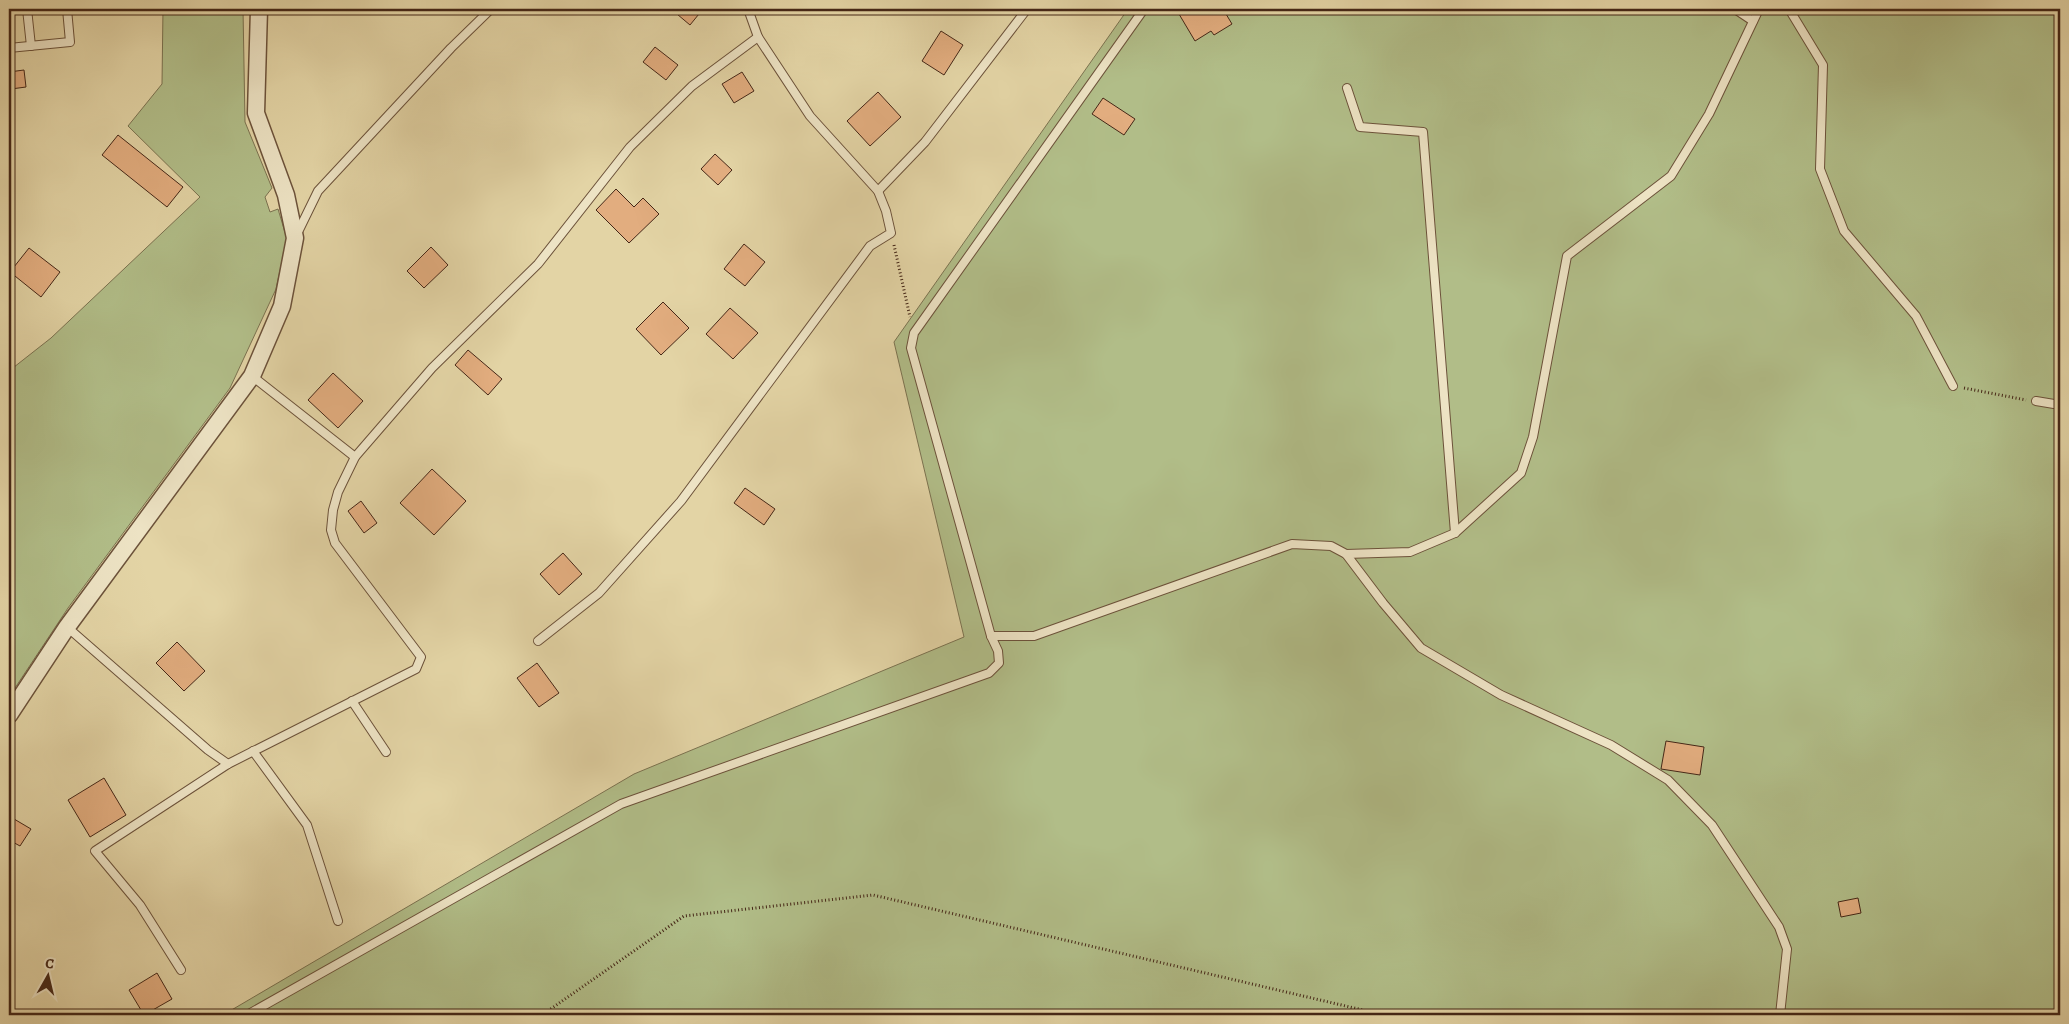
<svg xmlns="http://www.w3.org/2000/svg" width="2069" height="1024" font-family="Alegreya,serif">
<rect width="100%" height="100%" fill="#e3d4a5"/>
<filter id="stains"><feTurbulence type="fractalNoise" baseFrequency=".004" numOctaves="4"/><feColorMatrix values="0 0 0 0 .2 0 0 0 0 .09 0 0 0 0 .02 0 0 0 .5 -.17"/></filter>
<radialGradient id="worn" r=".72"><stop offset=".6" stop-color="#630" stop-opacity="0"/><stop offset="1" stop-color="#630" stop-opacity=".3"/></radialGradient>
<g fill="#b1bd88" stroke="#7b7250">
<path d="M163,9H243L245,122L272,188L265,197L270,212L278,209L287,239L276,289L230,388L68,608L9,697V371L51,338L200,197L128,126L162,84Z"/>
<path d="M1128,9H2060V1015H223L634,774L964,637L894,342Z"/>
</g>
<g fill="#e2ad7f" stroke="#452717">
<path d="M671,9H703L690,25Z"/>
<path d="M1176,9H1223L1232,24L1214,35L1211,31L1195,41Z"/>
<path d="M941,31L963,45L944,75L922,61Z"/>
<path d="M655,47L678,65L666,80L643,62Z"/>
<path d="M24,70L26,87L11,89L9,72Z"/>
<path d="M742,72L754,91L734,103L722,84Z"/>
<path d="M878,92L901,117L870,146L847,121Z"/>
<path d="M1103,98L1135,119L1124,135L1092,114Z"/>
<path d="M118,135L183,187L167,207L102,155Z"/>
<path d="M715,154L732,170L718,185L701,169Z"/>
<path d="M616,189L634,207L643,198L659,214L629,243L596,210Z"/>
<path d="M744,244L765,262L745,286L724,269Z"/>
<path d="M431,247L448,265L424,288L407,271Z"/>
<path d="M29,248L60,272L41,297L10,272Z"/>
<path d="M663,302L689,328L661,355L636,329Z"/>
<path d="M730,308L758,333L733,359L706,334Z"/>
<path d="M468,350L502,379L488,395L455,365Z"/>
<path d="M333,373L363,401L338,428L308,400Z"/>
<path d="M432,469L466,501L434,535L400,503Z"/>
<path d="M745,488L775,509L764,525L734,503Z"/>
<path d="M361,501L377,523L364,533L348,511Z"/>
<path d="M563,553L582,574L559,595L540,574Z"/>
<path d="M177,642L205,671L184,691L156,663Z"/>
<path d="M537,663L559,693L539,707L517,678Z"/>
<path d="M1666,741L1704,747L1700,775L1661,769Z"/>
<path d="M104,778L126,815L90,837L68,800Z"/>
<path d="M9,816L31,829L20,846L9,840Z"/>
<path d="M1858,898L1861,913L1841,917L1838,902Z"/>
<path d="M157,973L172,999L144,1015L129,990Z"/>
</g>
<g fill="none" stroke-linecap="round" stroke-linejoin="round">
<g stroke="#6c523a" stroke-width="10">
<g id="service">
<path d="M27,9L31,46"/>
<path d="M1735,9L1753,21"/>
<path d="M1789,9L1823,65L1820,169L1844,231L1916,316L1953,386"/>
<path d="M9,48L70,42L67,9"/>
<path d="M1347,88L1360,127L1423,132L1455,533"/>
<path d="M878,191L925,142L1027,9"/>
<path d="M297,234L318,191L451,48L491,9"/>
<path d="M252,376L355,457"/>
<path d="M2036,401L2060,405"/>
<path d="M1346,554L1410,552L1455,533L1521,473L1533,437L1567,256L1671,176L1709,114L1759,9"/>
<path d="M67,627L208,750L228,764"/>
<path d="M991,636H1034L1292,544L1331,546L1346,554L1383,603L1421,648L1501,695L1611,745L1668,780L1712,825L1779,927L1787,949L1780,1015"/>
<path d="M538,641L599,593L681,501L870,246L891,233L886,211L878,191L810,116L758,37L748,9"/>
<path d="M352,701L386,752"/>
<path d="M253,751L307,825L338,921"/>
<path d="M181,970L140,905L95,851L228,764L416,669L421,657L335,543L331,530L333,510L338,492L355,457L432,368L538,264L630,147L692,86L758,37"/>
<path d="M247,1015L621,804L989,673L999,663L998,651L991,636L911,348L914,333L1144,9"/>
</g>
</g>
<g stroke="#6c523a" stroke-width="19">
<path id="minor" d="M9,715L67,627L252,376L282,306L295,238L286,195L256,113L259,9"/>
</g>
<g stroke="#452717" stroke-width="3" stroke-dasharray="1 2.5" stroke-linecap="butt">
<path d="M894,245L910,317"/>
<path d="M1964,388L2026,400"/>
<path d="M542,1015L684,916L873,895L1384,1015"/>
</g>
<use href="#service" stroke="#ede3c4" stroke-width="8"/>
<use href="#minor" stroke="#ede3c4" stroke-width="16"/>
</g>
<rect width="2069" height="1024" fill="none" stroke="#e3d4a5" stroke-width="30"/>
<rect x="10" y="10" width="2049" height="1004" fill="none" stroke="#452717" stroke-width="2.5"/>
<rect x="15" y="15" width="2039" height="994" fill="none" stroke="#452717"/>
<g transform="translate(48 976) rotate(8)" stroke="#ede3c4" stroke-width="4" paint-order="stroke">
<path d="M0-4L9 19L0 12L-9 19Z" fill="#452717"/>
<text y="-8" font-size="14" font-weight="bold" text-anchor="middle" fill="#452717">С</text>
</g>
<rect width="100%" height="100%" filter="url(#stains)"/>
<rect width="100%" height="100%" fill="url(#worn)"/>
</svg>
